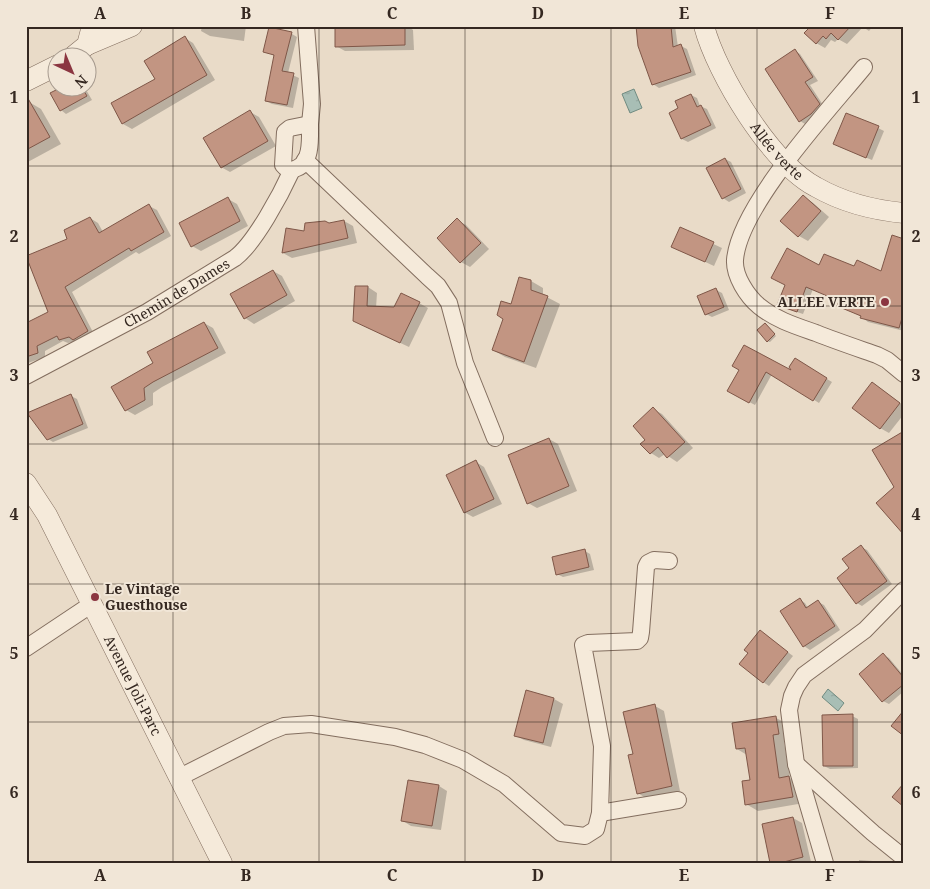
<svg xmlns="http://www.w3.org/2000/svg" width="930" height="889" font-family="'Noto Serif',serif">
<defs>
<pattern id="water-ripples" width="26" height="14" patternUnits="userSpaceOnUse" patternTransform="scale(1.25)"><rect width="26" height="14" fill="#a8beb5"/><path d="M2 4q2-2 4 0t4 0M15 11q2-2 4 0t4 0" fill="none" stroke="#91a39b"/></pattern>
</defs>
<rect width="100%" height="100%" fill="#e9dbc8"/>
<g fill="url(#water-ripples)" stroke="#708b81">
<path d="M634,89L642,108L630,113L622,94Z"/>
<path d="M828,689L844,703L838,711L822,697Z"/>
</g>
<g fill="#0003">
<path d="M202,26H246L244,41L210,36L201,31Z"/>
<path d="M336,26H407L413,30L414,50L345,51L336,46Z"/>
<path d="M637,26H675L678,47L681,46L687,49L696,75L659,88L653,84Z"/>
<path d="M812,26H873L869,31L863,27L847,44L838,39L835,42L831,40L825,48L816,43Z"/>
<path d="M270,28L292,34L297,37L288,73L299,78L293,108L272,104L266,101L275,56L264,51Z"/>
<path d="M185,38L193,43L215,80L132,129L123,124L156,80Z"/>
<path d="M795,51L800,54L818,81L810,85L825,108L805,124L800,121Z"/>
<path d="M63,88H85L92,100L66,114L61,110L52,93Z"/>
<path d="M691,95L697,98L700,106L707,109L716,128L688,142L682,139L670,114L680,109Z"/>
<path d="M29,102L41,109L61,144L26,163V104Z"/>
<path d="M250,112L259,117L276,146L230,172L221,167Z"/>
<path d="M878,128L884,131L872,160L840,147Z"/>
<path d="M725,159L731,162L746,193L729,202L723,198Z"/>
<path d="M803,197L812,202L829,217L808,241L799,236Z"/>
<path d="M228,199L237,204L248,226L201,251L192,246Z"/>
<path d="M149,206L157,210L171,236L139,254L136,252L72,292L95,336L68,343L63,341L45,351V357L28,363L26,362V324L49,312L69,240L90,218L98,223L103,232Z"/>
<path d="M457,220L466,225L489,249L470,267L461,262Z"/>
<path d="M344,221L353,226L357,243L292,258L283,253L305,232Z"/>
<path d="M681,229L722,248L714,266L673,247Z"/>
<path d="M904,240V331L868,322L841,301L813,289L803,314L785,308L820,266L855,268L882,272Z"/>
<path d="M273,271L282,276L295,301L254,324L245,318Z"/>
<path d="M531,281L543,288V295L560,304L536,368L505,357L493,350L512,305Z"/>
<path d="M356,287H368L377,293L376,308H395L419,303L428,308L409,347L364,326Z"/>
<path d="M716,290L722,293L729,310L712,317L706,314Z"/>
<path d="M204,323L213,328L226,353L162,387L153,393V405L135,415L126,410L155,363Z"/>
<path d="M767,326L776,336L770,342L767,341Z"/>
<path d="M795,360L832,382L819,403L772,374L755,405L728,391L740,369L796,374Z"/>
<path d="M873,383L904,406V414L889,433L880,428Z"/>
<path d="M71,396L77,399L88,428L53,442L48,439Z"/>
<path d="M653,409L662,414L693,448L677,462L665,454L659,458L651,453L647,440Z"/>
<path d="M549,439L558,444L577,491L537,508L528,503Z"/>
<path d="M476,462L484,467L502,504L473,517L464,512Z"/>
<path d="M861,547L867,550L892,584L862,606L857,603L851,569Z"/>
<path d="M585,551L590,554L594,570L563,577L557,574Z"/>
<path d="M800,600L805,603L808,608L818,602L824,605L840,630L810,650L804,646Z"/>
<path d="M761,632L793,656L769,686L763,682L750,653Z"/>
<path d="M883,655L889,658L904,676V691L889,704L883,701Z"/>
<path d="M526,692L554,699L563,704L551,747L524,740L515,735Z"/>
<path d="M655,706L664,711L680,791L647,799L638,793L634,755Z"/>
<path d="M852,716L858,719V768L830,769L824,766Z"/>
<path d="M776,718L788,724L790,741L784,742L790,778L801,785L804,803L758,811L746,804L751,781L747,755L737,749Z"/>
<path d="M439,786L447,791L441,830L411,826L403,821Z"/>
<path d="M793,818L802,823L811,862L772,863Z"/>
<path d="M859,860L873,861L876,863H859Z"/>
</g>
<g fill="#c29582" stroke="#7f5748">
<path d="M335,26H405V45L335,47Z"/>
<path d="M636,26H671L673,47L681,44L691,72L652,85L638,46Z"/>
<path d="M811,26H851L838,40L831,33L826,39L823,36L816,44L804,33Z"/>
<path d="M269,27L292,32L282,71L294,73L287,105L265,101L274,55L263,52Z"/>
<path d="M185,36L207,75L122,124L111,103L155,79L144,61Z"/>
<path d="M795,49L813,77L805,82L820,104L811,114L799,122L765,69Z"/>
<path d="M60,88H82L87,96L60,111L50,93Z"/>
<path d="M691,94L697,107L701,105L711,125L681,139L669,113L678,108L675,101Z"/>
<path d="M26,95L50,137L26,150Z"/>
<path d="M250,110L268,141L221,168L203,138Z"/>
<path d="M846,113L879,126L866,158L833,144Z"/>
<path d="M725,158L741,189L722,199L706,168Z"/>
<path d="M803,195L821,211L798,237L780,221Z"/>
<path d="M228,197L240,221L191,247L179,223Z"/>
<path d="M149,204L164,232L131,251L129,248L65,287L88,331L73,340L69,337L59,340L57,336L37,346L38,353L26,357V323L48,312L26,256L67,239L64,230L90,217L99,233Z"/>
<path d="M457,218L481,243L460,263L437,238Z"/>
<path d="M344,220L348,238L282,253L286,228L304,231L305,223L325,221L329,223Z"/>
<path d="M680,227L714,242L705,262L671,247Z"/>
<path d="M892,235L904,239V311L899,328L860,318L861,316L837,306L839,301L806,287L797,312L777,305L785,285L771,278L787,248L819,265L824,254L854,266L857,260L881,271Z"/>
<path d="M273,270L287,295L244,319L230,294Z"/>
<path d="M519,277L531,280V290L548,296L524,362L492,350L503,319L497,315L501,301L511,304Z"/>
<path d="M355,286H368L367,306L394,307L401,293L420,302L400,343L353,321Z"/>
<path d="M716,288L724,307L705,315L697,296Z"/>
<path d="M204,322L218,348L153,382L144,388L145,400L125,411L111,387L153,363L147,352Z"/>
<path d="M765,323L775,334L767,342L757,330Z"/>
<path d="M744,345L791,370L789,367L795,358L827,378L813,401L766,372L749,403L727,391L739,370L732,366Z"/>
<path d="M872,382L900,403L880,429L852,408Z"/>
<path d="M71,394L83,424L47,440L27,413Z"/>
<path d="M653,407L685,442L667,458L658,447L650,454L640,444L645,440L633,426Z"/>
<path d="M904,431V535L876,503L894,487L872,450Z"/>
<path d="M549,438L569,486L527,504L508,455Z"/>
<path d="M476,460L494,499L464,513L446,475Z"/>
<path d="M861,545L887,581L856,604L837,578L849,568L842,559Z"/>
<path d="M585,549L589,567L556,575L552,557Z"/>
<path d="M800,598L806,608L818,600L835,626L803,647L780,611Z"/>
<path d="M760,630L788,652L763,683L739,664L748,653L744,650Z"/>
<path d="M883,653L904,678V684L882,702L859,674Z"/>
<path d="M526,690L554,698L543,743L514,736Z"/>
<path d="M655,704L672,786L637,794L628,755L633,754L623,712Z"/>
<path d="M904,710V736L891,726Z"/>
<path d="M853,714V766H823L822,715Z"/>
<path d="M776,716L779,734L773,735L779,778L789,776L793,797L745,805L742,781L750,780L745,748L736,749L732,723Z"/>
<path d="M408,780L439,785L432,826L401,821Z"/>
<path d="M904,783V807L892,797Z"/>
<path d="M793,817L803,857L780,863H770L762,824Z"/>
</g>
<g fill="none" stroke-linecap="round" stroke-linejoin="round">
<g stroke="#836e5f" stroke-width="18">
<g id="minor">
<path d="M306,26L312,104L310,124"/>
<path d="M864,67C829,110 739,206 735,260C734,276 747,296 759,306C776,320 796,326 816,333C836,341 857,348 877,355L887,360L904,374"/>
<path d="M310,124C310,138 312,162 297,168C291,171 287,170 283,165L285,132L290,128Z"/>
<path d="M305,160L427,276L438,286L449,303L465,363L495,438"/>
<path id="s1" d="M26,376L147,312L235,258C255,243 281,194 292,170"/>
<path d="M26,648L92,604"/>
<path d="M796,764L873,833L904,858"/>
<path d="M178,778L269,732L284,726L311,724L395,737L425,745L463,760L504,784L561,833L585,836L596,829L600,813L602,746L583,645L588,643L637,641L640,638L641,632L646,567L648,563L654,560L669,561"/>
<path d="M600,813L678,800"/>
<path d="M825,863L796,764L789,710L792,696L796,687L804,675L865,630L904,590"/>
</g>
</g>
<g stroke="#836e5f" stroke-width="21">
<g id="tertiary">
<path id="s2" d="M704,26C717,75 771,163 816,187C844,203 872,210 904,213"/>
<path d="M87,45L132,26"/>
<path d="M71,58L87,45L92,26"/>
<path d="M26,81L58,65"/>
<path id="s3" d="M26,483L47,515L222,863"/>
</g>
</g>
<use href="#minor" stroke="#f5eada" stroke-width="16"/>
<use href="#tertiary" stroke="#f5eada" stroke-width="20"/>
</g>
<path fill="none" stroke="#352821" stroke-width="1" stroke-opacity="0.55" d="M173,26V863M319,26V863M465,26V863M611,26V863M757,26V863M26,166H904M26,306H904M26,444H904M26,584H904M26,722H904"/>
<g fill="#8b3641" stroke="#f1e6d7" stroke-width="2">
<circle cx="885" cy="302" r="5"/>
<circle cx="95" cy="597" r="5"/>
</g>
<g text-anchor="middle" stroke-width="4" stroke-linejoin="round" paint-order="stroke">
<g font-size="14" fill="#352821" stroke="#f1e6d7">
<text dy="5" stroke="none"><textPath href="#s2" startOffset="146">Allée verte</textPath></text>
<text dy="5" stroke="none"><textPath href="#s1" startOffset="172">Chemin de Dames</textPath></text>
<text dy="5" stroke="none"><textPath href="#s3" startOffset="229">Avenue Joli-Parc</textPath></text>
</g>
<g font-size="14" font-weight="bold" fill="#352821" stroke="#f1e6d7" text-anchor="end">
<text x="875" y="307">ALLEE VERTE</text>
<text x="105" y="594" text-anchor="start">Le Vintage<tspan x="105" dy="16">Guesthouse</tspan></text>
</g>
</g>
<rect width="930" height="889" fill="none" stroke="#f1e6d7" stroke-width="55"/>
<g transform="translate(72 72) rotate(136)"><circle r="24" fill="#f1e6d7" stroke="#a69a8e"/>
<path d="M0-4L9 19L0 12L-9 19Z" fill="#8b3641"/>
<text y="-8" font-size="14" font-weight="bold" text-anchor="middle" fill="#352821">N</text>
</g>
<rect x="28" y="28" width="874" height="834" fill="none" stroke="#352821" stroke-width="2"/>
<g font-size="16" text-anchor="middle" font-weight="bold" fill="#352821">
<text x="100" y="19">A</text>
<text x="246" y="19">B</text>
<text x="392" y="19">C</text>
<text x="538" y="19">D</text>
<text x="684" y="19">E</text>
<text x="830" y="19">F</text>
<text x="14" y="103">1</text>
<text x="916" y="103">1</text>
<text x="14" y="242">2</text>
<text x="916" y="242">2</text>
<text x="14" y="381">3</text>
<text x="916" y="381">3</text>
<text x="14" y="520">4</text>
<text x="916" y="520">4</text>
<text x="14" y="659">5</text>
<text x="916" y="659">5</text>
<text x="14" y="798">6</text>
<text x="916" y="798">6</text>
<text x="100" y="881">A</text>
<text x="246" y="881">B</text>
<text x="392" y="881">C</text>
<text x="538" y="881">D</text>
<text x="684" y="881">E</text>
<text x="830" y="881">F</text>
</g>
</svg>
